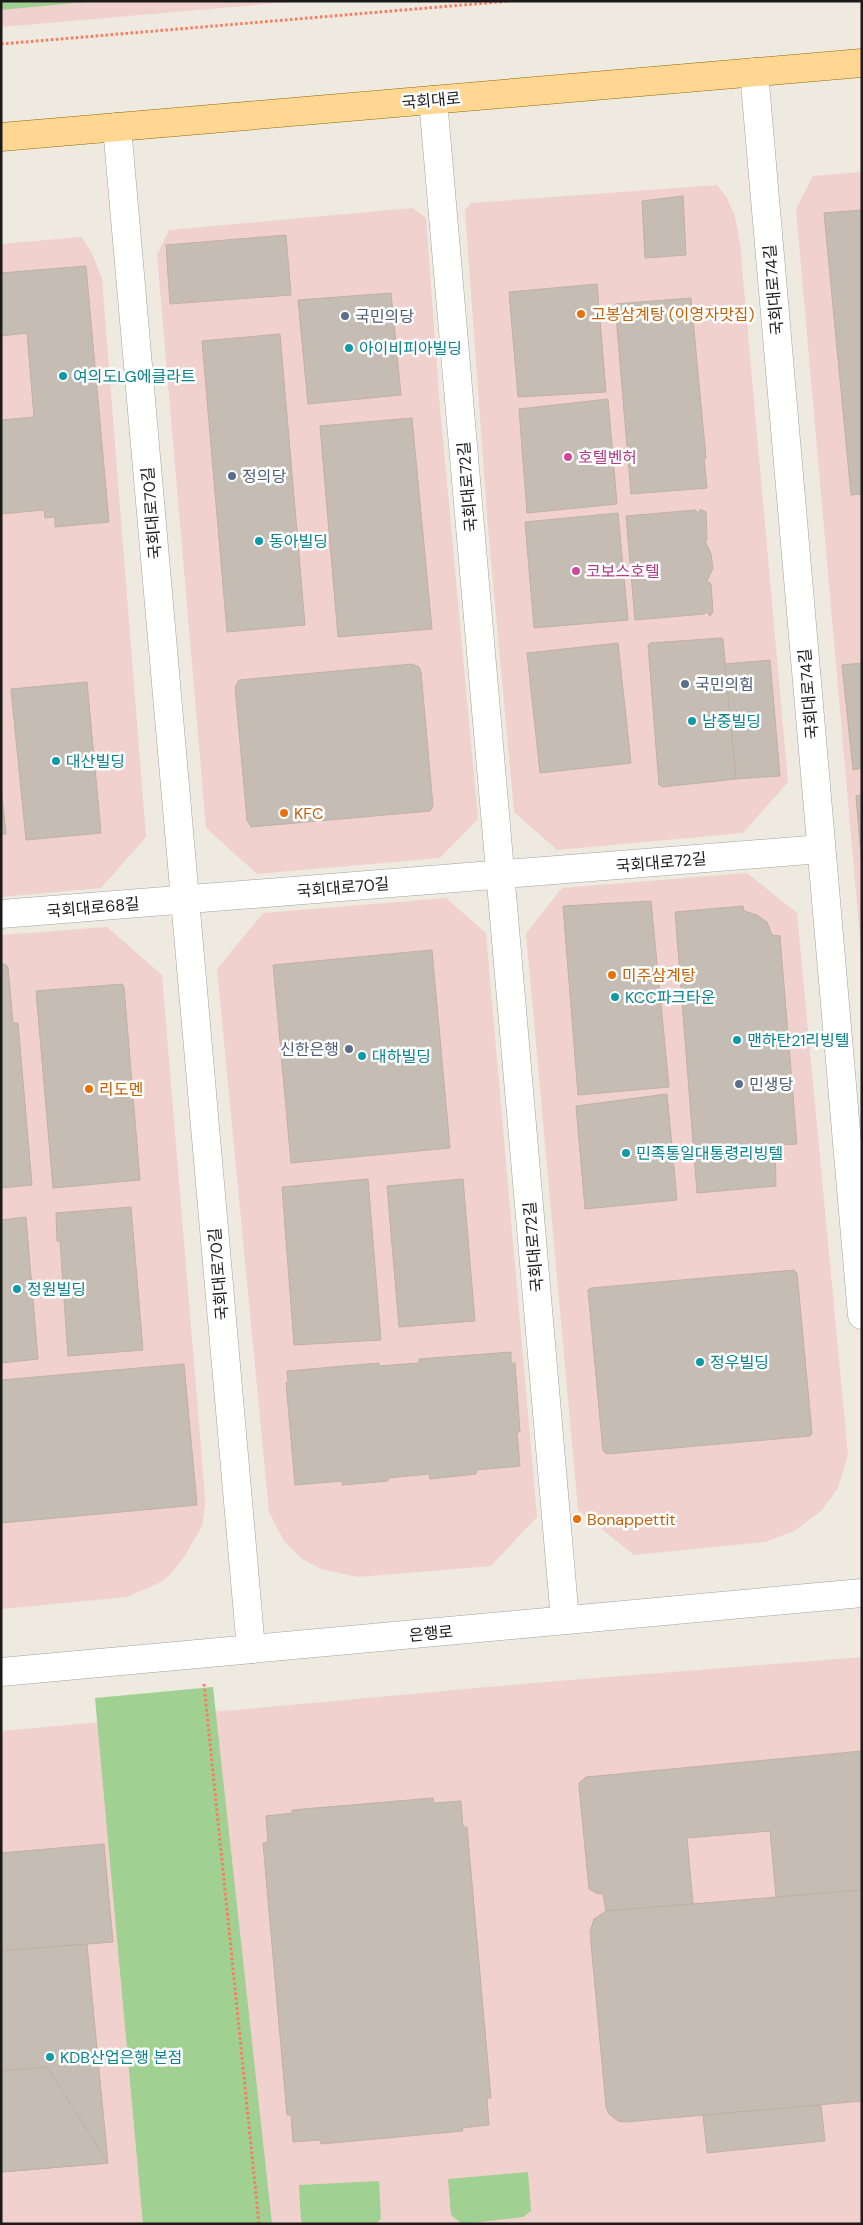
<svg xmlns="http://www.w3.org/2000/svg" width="863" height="2225" font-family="'DM Sans','Noto Sans KR',sans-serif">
<rect width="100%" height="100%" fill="#eeeae0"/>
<g fill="#f0d1cd">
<path d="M1,1H301L1,27Z"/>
<path d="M862,172V961L796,209L813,176Z"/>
<path d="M717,185L727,198L735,217L740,244L788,782L743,833L557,850L514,812L488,528L465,210L471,203Z"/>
<path d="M413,208L426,218L440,407L478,819L440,858L257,874L206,828L157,255L169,230Z"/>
<path d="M81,237L91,251L102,279L146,837L101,888L1,897V244Z"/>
<path d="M747,873L797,913L848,1455L838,1488L821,1511L794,1531L765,1542L634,1555L578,1510L526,933L562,888Z"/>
<path d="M446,898L486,933L537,1517L491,1566L358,1577L321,1569L301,1558L284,1541L269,1512L217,969L263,913Z"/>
<path d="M107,927L162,975L204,1484L205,1506L202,1526L184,1557L170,1575L159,1583L127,1597L1,1609V935Z"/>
<path d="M862,1657V2224H1V1731L533,1683Z"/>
</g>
<g fill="#a0d092">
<path d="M1,1H95L1,10Z"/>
<path d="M213,1687L272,2224H143L95,1698Z"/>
<path d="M528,2172L531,2211L523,2217L462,2224L451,2215L448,2179Z"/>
<path d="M379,2181L381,2219L375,2224H304L301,2221L299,2185Z"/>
</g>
<g fill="#c5bcb3" stroke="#c0b1a1">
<path d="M683,196L686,255L645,258L642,201Z"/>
<path d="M862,210V494L851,495L824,213Z"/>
<path d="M286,235L291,295L170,304L166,245Z"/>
<path d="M86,266L109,522L55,527V517L45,518L44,510L1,514V420L34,417L27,333L1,336V273Z"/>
<path d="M597,284L606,392L518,397L509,292Z"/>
<path d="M391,293L401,395L308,404L298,300Z"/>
<path d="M691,298L706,458H704L707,488L631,494L615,304Z"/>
<path d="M280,334L305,625L227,632L202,341Z"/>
<path d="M608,399L617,504L527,513L519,409Z"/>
<path d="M412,418L432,629L338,637L320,426Z"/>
<path d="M700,509L706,512L707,540L705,541L711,554L713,568L707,581L711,584L713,612L710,616L707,612L704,614L635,620L626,516L696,510V512H700Z"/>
<path d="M618,513L628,620L534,628L525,522Z"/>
<path d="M721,638L723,639L736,779L662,787L659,785L648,645L650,643Z"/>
<path d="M618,643L631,763L540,773L527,653Z"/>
<path d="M770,660L780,776L736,779L725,664Z"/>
<path d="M862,663V768L853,770L842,665Z"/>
<path d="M412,664L419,667L421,672L433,806L430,811L251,827L247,820L235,687L239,680Z"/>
<path d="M87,682L101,833L26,840L11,689Z"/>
<path d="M1,788L6,834H1Z"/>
<path d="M862,795V868L856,796Z"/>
<path d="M651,901L669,1087L578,1095L563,906Z"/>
<path d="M743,906L744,911L757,915L767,922L772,935L780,936L797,1144L775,1145L776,1186L697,1193L675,912Z"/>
<path d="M432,950L450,1148L291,1163L273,965Z"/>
<path d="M1,964H5L8,967L13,1023H18L32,1185L1,1188Z"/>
<path d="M122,984L124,987L140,1180L53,1188L36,991Z"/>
<path d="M667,1094L677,1200L585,1209L576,1106Z"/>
<path d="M368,1179L381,1340L294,1345L282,1187Z"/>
<path d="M463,1179L475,1321L399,1327L387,1186Z"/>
<path d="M131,1207L143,1350L68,1356L60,1241H57L56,1213Z"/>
<path d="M26,1217L38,1359L1,1363V1220Z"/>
<path d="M794,1270L797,1273L812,1433L810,1436L607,1454L603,1451L588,1290L591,1288Z"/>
<path d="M511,1352V1363H515L520,1432H517L520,1466L476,1470V1474L430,1479L429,1474L388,1478V1481L342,1485V1481L295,1485L286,1383L288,1382L287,1371L379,1363V1366L419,1363V1359Z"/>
<path d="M184,1364L197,1505L1,1523V1380Z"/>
<path d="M862,1751V1890L776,1897L770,1831L687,1838L693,1904L606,1911L603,1894L596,1893L589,1889L579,1787V1783L586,1777Z"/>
<path d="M433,1798L434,1803L461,1801L463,1827H467L491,2098H487L489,2125L462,2128L463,2131L321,2144L320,2140L293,2142L291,2115H287L263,1843L268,1842L266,1816L293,1813L292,1810Z"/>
<path d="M104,1844L113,1942L1,1951V1853Z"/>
<path d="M862,1890V2101L626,2122L618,2121L609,2114L606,2107L590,1932L594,1919L606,1911Z"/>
<path d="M87,1944L108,2163L1,2172V1951Z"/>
<path d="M47,2067L108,2163L1,2172V2071Z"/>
<path d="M821,2105L825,2141L707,2153L703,2115Z"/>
</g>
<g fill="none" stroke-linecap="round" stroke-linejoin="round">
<g stroke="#a2a2a2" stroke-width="29">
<g id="minor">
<path d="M754,72L862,1315"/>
<path d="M433,100L565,1620"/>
<path d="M117,127L251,1649"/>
<path d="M1,914L821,849"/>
</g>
</g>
<g stroke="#a2a2a2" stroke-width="29">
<path id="tertiary" d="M1,1672L862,1593"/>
</g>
<g stroke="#926a00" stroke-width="29">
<path id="primary" d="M1,137L862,63"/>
</g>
<g stroke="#ff795f" stroke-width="3" stroke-dasharray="2.5 2.5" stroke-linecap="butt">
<path d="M1,44L510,1"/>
<path d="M204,1684L259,2224"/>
</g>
<use href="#minor" stroke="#fff" stroke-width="28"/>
<use href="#tertiary" stroke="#fff" stroke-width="28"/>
<use href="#primary" stroke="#ffd793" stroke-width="28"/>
</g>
<g fill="#e8710a" stroke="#fff" stroke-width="2">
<circle cx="581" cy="314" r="5"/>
<circle cx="284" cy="813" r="5"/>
<circle cx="612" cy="975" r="5"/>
<circle cx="89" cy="1089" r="5"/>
<circle cx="577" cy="1519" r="5"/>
</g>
<g fill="#5c6f8a" stroke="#fff" stroke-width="2">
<circle cx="345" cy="316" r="5"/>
<circle cx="232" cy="476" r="5"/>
<circle cx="685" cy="684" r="5"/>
<circle cx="349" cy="1049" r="5"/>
<circle cx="739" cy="1084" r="5"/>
</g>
<g fill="#0f9aa8" stroke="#fff" stroke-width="2">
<circle cx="349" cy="348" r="5"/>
<circle cx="63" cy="376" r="5"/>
<circle cx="259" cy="541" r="5"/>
<circle cx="692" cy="721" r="5"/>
<circle cx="56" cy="761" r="5"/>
<circle cx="615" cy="997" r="5"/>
<circle cx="737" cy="1040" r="5"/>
<circle cx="362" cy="1056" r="5"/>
<circle cx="626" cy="1153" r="5"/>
<circle cx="17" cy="1289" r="5"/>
<circle cx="700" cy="1362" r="5"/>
<circle cx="50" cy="2057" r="5"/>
</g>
<g fill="#d1479c" stroke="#fff" stroke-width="2">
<circle cx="568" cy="457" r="5"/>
<circle cx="576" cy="571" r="5"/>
</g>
<g text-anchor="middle" stroke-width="5" stroke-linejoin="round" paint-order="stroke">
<g font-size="16" fill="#1b1b1b" stroke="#fff">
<text transform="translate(431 100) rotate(-5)" y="6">국회대로</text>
<text transform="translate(773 290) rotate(-95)" y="6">국회대로74길</text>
<text transform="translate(467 487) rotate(-95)" y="6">국회대로72길</text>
<text transform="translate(151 513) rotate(-95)" y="6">국회대로70길</text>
<text transform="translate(808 694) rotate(-95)" y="6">국회대로74길</text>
<text transform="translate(661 862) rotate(-5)" y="6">국회대로72길</text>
<text transform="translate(343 887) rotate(-5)" y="6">국회대로70길</text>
<text transform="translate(93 907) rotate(-5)" y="6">국회대로68길</text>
<text transform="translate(533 1247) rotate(-95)" y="6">국회대로72길</text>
<text transform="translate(218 1274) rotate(-95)" y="6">국회대로70길</text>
<text transform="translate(431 1633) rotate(-5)" y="6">은행로</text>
</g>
<g font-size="16" fill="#c56008" stroke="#fff" text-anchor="start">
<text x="591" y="320">고봉삼계탕 (이영자맛집)</text>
<text x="294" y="819">KFC</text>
<text x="622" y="981">미주삼계탕</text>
<text x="99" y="1095">리도멘</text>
<text x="587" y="1525">Bonappettit</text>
</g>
<g font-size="16" fill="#4e5e75" stroke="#fff" text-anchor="start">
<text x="355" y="322">국민의당</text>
<text x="242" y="482">정의당</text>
<text x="695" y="690">국민의힘</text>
<text x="339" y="1055" text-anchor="end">신한은행</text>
<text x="749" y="1090">민생당</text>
</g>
<g font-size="16" fill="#0d838f" stroke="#fff" text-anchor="start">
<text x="359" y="354">아이비피아빌딩</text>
<text x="73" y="382">여의도LG에클라트</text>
<text x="269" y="547">동아빌딩</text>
<text x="702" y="727">남중빌딩</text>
<text x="66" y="767">대산빌딩</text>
<text x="625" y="1003">KCC파크타운</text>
<text x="747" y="1046">맨하탄21리빙텔</text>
<text x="372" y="1062">대하빌딩</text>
<text x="636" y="1159">민족통일대통령리빙텔</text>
<text x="27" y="1295">정원빌딩</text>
<text x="710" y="1368">정우빌딩</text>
<text x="60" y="2063">KDB산업은행 본점</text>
</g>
<g font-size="16" fill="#b23c85" stroke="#fff" text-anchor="start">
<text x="578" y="463">호텔벤허</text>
<text x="586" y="577">코보스호텔</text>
</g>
</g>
<rect width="863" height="2225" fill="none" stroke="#1b1b1b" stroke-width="5"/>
</svg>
